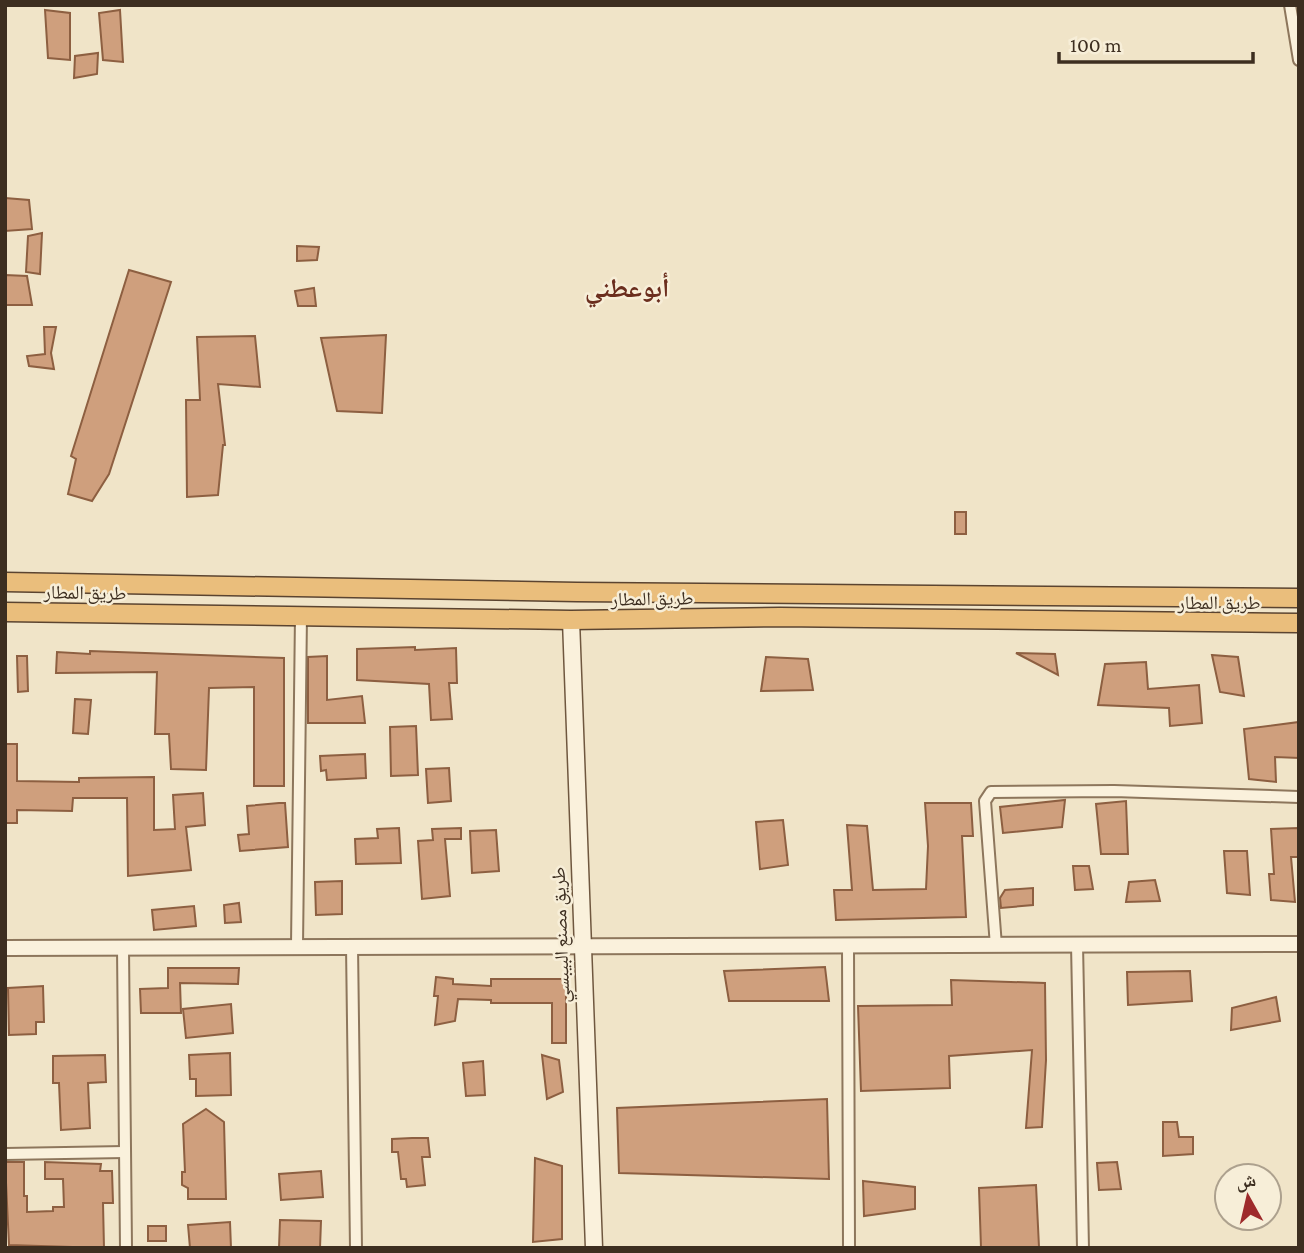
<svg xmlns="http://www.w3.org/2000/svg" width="1304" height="1253" font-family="'Crimson Pro','Noto Naskh Arabic',serif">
<rect width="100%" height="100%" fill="#f0e4c8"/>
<g fill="#cf9f7d" stroke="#8d5f41" stroke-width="2">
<path d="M45,10L70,13V60L48,58Z"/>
<path d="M120,10L123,62L103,60L99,13Z"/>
<path d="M98,53L97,74L74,78L75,56Z"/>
<path d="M5,198L29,200L32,229L5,231Z"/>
<path d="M42,233L40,274L26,272L28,236Z"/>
<path d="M297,246L319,247L317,260L297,261Z"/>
<path d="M129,270L171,282L109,474L92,501L68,494L76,459L71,456Z"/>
<path d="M5,275L27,276L32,305H5Z"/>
<path d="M314,288L316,306H298L295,291Z"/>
<path d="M44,327H56L51,353L54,369L29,366L27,356L45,354Z"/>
<path d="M386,335L382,413L337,411L321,338Z"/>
<path d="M255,336L260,387L218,384L225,445H223L218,495L187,497L186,400H200L197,337Z"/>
<rect x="955" y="512" width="11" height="22"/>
<path d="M415,647V650L456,648L457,683H449L452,719L431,720L429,684L357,680V649Z"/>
<path d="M90,651L284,658V786H254V687L209,688L206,770L171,769L169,734H155L157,672L56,673L57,652L90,654Z"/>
<path d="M1016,653L1055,654L1058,675Z"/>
<path d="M1212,655L1238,657L1244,696L1220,692Z"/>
<path d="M17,656H27L28,691L18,692Z"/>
<path d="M327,656V700L362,696L365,723H308V657Z"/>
<path d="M766,657L808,659L813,690L761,691Z"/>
<path d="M1146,662L1148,689L1199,685L1202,723L1170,726L1169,708L1098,705L1105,664Z"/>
<path d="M75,699L91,700L88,734L73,733Z"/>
<path d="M1299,722V758L1275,757L1276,782L1249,779L1244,729Z"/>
<path d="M416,726L418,775L391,776L390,727Z"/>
<path d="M5,744H17V781L79,782V778L154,777V830L175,829L173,795L203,793L205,825L186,827L191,870L128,876L127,798H73L72,811L17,810V823H5Z"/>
<path d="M365,754L366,778L327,780L326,770L321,771L320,756Z"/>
<path d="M449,768L451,801L428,803L426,769Z"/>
<path d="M1065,800L1062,827L1003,833L1000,807Z"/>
<path d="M1126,801L1128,854H1101L1096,804Z"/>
<path d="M279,803H285L288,847L240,851L238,835L249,834L247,806Z"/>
<path d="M925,803H971L973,836H962L966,917L836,920L834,890H852L847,825L867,826L873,890L926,889L928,846Z"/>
<path d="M783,820L788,865L760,869L756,822Z"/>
<path d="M399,828L401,863L356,864L355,839L378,838L377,829Z"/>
<path d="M461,828V839H445L450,896L422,899L418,841L433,840L432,829Z"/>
<path d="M1298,828V857H1291L1295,902L1271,900L1269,874H1274L1271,829Z"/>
<path d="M496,830L499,871L472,873L470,831Z"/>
<path d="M1224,851H1247L1250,895L1227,893Z"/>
<path d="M1073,866H1089L1093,889L1075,890Z"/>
<path d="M1155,880L1160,901L1126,902L1129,882Z"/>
<path d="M342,881V914L316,915L315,882Z"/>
<path d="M1033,888V905L1001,908L1000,898L1005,890Z"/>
<path d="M239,903L241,922L225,923L224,905Z"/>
<path d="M194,906L196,926L154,930L152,910Z"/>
<path d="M825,967L829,1001H729L724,971Z"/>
<path d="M168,968H239L238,984L180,983L181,1013H141L140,989L168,988Z"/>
<path d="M1190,971L1192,1001L1128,1005L1127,972Z"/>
<path d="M436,977L453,979V984L491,986V979H566V1043H552V1003H491V1000L458,999L455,1021L435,1025L438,996H434Z"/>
<path d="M951,980L1045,983L1046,1060L1042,1127L1026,1128L1032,1050L949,1056L950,1088L861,1091L858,1006L952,1005Z"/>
<path d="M43,986L44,1022H36V1034L9,1035L8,988Z"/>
<path d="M1276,997L1280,1021L1231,1030L1232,1008Z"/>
<path d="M231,1004L233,1033L186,1038L183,1009Z"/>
<path d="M230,1053L231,1095L196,1096V1079H190L189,1055Z"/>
<path d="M105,1055L106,1082L88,1083L90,1128L61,1130L59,1083H53V1056Z"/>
<path d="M542,1055L559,1060L563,1092L547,1099Z"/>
<path d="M483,1061L485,1095L466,1096L463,1063Z"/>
<path d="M827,1099L829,1179L619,1173L617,1108Z"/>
<path d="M206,1109L224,1122L226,1199H188V1188L182,1185V1172H185L183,1124Z"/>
<path d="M1163,1122H1177L1179,1137H1193V1154L1163,1156Z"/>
<path d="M412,1138H428L430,1157H422L425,1185L407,1187L406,1179H401L398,1152H392V1139Z"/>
<path d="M535,1158L562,1166V1239L533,1242Z"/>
<path d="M5,1162H24V1196H27V1212L53,1211V1207H64L63,1179H45V1162L101,1164L100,1171H112L113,1203H103L104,1248L9,1245Z"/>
<path d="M1117,1162L1121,1189L1099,1190L1097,1163Z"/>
<path d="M321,1171L323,1197L281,1200L279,1174Z"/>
<path d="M863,1181L915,1187V1209L864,1216Z"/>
<path d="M1036,1185L1039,1247L981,1248L979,1188Z"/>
<path d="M280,1220L321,1221L320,1248H279Z"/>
<path d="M230,1222L231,1248H190L188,1225Z"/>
<rect x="148" y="1226" width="18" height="15"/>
</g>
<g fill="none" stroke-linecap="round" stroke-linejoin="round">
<g stroke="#8d765c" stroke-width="14">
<g id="minor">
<path d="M1290,5L1299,60"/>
<path d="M1077,944L1083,1248"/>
<path d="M297,946L301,615"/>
<path d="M352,946L356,1248"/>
<path d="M848,946L849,1248"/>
<path d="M996,946L985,801L991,792L1114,791L1299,797"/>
<path d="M123,948L126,1248"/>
<path d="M5,1154L125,1152"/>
</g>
</g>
<g stroke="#8d765c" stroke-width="18">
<path id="tertiary" d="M5,948L1299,944"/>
</g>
<g stroke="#6f573f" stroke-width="19">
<path id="secondary" d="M571,620L594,1248"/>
</g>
<g stroke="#5b4430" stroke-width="21">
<g id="trunk">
<path d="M5,582L577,592L1299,598"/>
<path d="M5,612L571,620L780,617L1299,623"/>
</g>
</g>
<use href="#minor" stroke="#faf1dc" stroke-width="10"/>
<use href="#tertiary" stroke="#faf1dc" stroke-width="14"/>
<use href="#secondary" stroke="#faf1dc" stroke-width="16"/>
<use href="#trunk" stroke="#eabe7c" stroke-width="18"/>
</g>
<g text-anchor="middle" stroke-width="5" stroke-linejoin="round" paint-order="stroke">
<g font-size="19" fill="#3d2e20" stroke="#f7eed8">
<text transform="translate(85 592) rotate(1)" y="7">طريق المطار</text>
<text transform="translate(652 598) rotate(-1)" y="7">طريق المطار</text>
<text x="1219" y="609">طريق المطار</text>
<text transform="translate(560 935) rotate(-92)" y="7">طريق مصنع البيبسي</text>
</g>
<g font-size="26" font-weight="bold" fill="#6b2e1e" stroke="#f7eed8">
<text x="627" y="297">أبوعطني</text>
</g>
</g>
<rect width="1304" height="1253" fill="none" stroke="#3d2e20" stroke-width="14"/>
<g transform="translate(1248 1197) rotate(352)"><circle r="33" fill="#f7eed8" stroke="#ada18e" stroke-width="2"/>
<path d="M0-5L12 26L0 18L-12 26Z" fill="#9e2a2b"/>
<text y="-10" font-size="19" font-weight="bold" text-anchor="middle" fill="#3d2e20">ش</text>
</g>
<path d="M1059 52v10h194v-10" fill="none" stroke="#3d2e20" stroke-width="3.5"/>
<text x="1070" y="52" font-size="21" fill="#3d2e20" stroke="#f7eed8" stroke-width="5" paint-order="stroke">100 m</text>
</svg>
